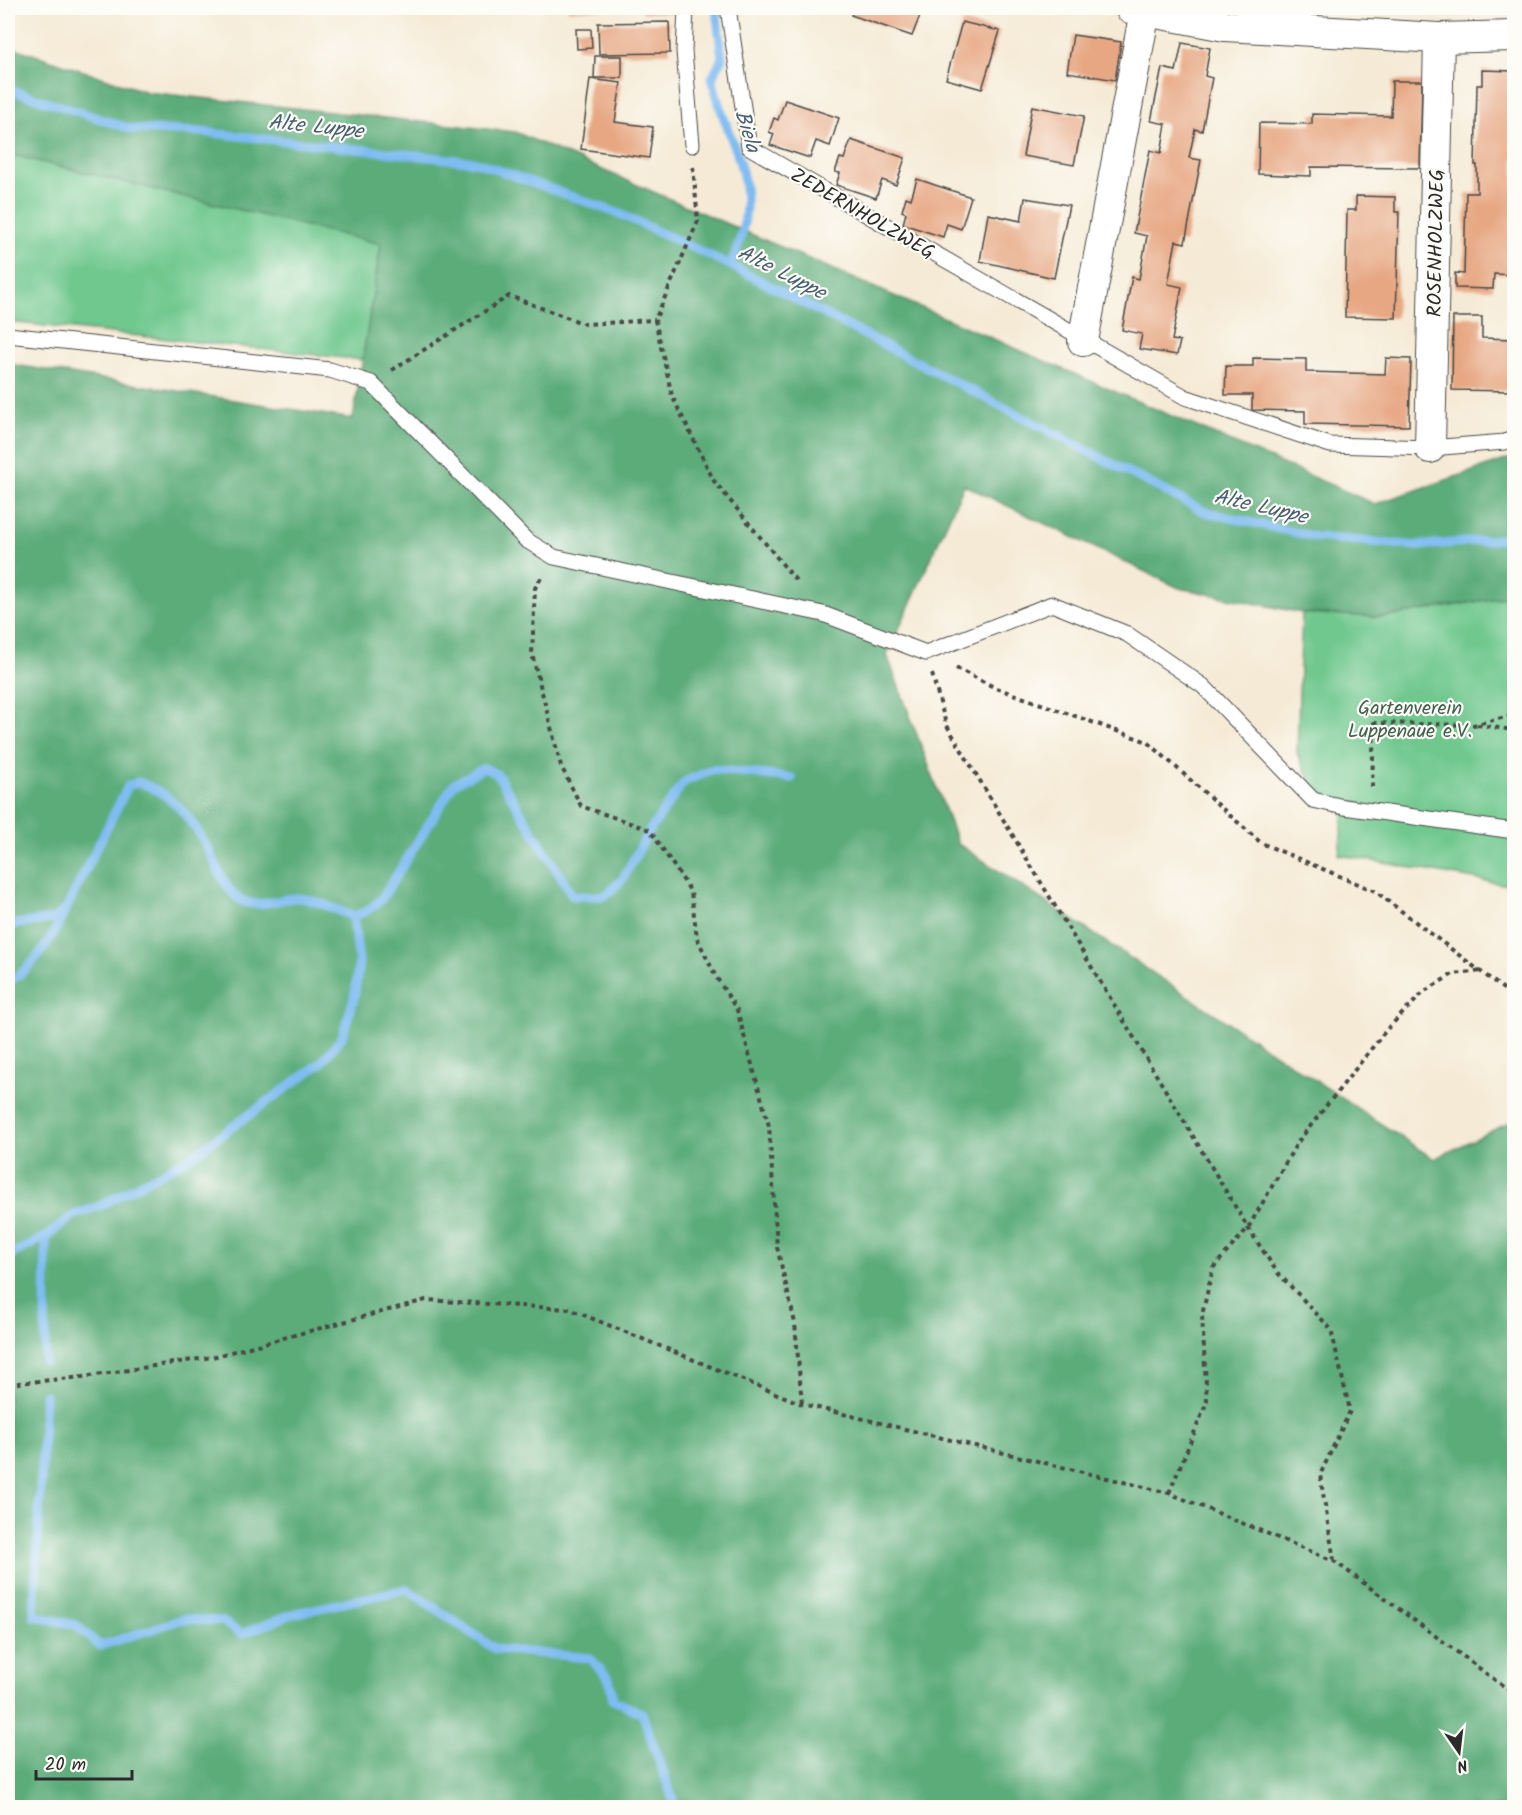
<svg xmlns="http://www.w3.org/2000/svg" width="1522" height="1815" font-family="Kalam,sans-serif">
<rect width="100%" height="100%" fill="#fdfcf7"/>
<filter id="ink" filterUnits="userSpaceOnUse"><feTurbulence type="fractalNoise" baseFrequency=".0167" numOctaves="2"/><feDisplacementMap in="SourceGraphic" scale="12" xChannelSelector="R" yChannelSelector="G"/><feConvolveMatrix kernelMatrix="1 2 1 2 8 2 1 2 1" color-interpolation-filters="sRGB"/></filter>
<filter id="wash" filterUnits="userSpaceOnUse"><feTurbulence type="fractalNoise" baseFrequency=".008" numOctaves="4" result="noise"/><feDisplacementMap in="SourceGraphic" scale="24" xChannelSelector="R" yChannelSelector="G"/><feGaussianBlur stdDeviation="1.35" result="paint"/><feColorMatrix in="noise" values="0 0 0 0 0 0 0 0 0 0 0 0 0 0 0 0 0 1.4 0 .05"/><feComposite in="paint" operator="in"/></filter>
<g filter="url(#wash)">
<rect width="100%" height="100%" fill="#f5ead5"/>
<g fill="#6fc88e" stroke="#4d7a5c" stroke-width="1.5">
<path d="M8,154L381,243L363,360L8,322Z"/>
<path d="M1514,595V886L1339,855L1344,807L1316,793L1297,753L1302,613L1385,617Z"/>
</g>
<path fill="#5bac79" stroke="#436c52" stroke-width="1.5" d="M8,46L147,92L515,132L1375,504L1514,457V595L1385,617L1302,613L1179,588L964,485L887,655L958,844L1434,1159L1514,1120V1807H8V364L353,419L381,244L8,154Z"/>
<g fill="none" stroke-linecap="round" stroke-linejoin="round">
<g stroke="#7fbcf2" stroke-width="9">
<path d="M716,8L722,58L712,78C729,153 768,185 730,265"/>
<path d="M8,89L131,129L202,132L476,162L620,214L730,265L1205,512L1315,537L1418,546L1501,539L1514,534"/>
<path d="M8,925L54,919L66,909L128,786L138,782C178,796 197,825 215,863C221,875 228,893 241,900C258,910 279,898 296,898C314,898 337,911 353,916L365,912L381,900L454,784L484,768L497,774L573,896H605L622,880L650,830L684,782L713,769L792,778"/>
<path d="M8,982C33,969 53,937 64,913"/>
<path d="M46,1237L74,1215L100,1206L192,1156L321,1063L342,1037L354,998L359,962L353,916"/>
<path d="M8,1256L46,1237L45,1361"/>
<path d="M45,1395L34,1616L76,1625L100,1646L183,1619L222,1621L242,1634L292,1614L407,1589L495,1649L590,1658L609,1679L613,1700L642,1713L676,1808"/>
</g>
</g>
<g id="blocks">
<g fill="#e7a783">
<path d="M567,8H602V9L568,11Z"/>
<rect x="642" y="8" width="33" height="5"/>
<path d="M854,8H923L912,36L851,15Z"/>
<path d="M669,22L670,53L599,54L598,23Z"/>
<path d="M962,22L1000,31L982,89L946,79Z"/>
<path d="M576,29H591L592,48L577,49Z"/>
<path d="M1073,35L1121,42L1115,80L1067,72Z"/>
<path d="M1182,43L1210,48L1205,76L1212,78L1202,131L1195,129L1189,158L1201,160L1185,243L1176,241L1168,284L1182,287L1172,340L1180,341L1177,355L1139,349L1142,334L1122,330L1132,277L1139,279L1147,236L1134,233L1150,150L1161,153L1166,124L1151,121L1162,68L1176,71Z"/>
<path d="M595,56H622V78H594Z"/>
<path d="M1482,70L1514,71V275L1494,274L1493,289L1455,288V273L1464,274L1466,193H1477V165H1475L1477,85H1482Z"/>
<path d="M590,79L621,83L615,122L653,127L649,158L581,149Z"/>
<path d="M1392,81H1422L1420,168L1311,167V176L1258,174L1259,123L1312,124V114L1391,116Z"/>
<path d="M785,100L839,118L830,146L816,141L810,158L770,145L774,134L769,132L774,118L778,120Z"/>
<path d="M1032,106L1084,116L1074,165L1023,156Z"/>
<path d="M851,140L905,158L896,185L882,180L876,198L836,185L840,173L835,172L840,158L844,159Z"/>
<path d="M917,179L971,197L961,229L947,224L943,237L903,224L906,213L902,211L906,197L911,199Z"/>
<path d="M1356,196L1395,197V212H1399L1396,318L1345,317L1347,210H1356Z"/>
<path d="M1025,198L1069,205L1054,278L980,261L988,214L1021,221Z"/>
<path d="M1453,317H1482V338L1514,339V391L1452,390Z"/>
<path d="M1253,358L1306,359V372L1385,374L1386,358L1411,359L1409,426L1305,424V411L1252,410V395H1225L1226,366H1253Z"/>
</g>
</g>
</g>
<g filter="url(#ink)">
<use href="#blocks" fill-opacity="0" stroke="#494844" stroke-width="1.5"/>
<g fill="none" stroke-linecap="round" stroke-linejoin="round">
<g stroke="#494844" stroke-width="17">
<g id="lane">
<path d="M686,8L684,51L692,145"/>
<path d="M728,8L749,147L1185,397L1330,445L1430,448L1505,442L1514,438"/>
<path d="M8,335L330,370L371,383L526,540L554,557L823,614L926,653L1052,604L1127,634L1203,686L1313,800L1344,807L1514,831"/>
</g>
</g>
<g stroke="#494844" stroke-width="32">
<g id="street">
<path d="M1130,8L1225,26L1439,38L1514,36"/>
<path d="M1083,341L1145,11"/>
<path d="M1430,448L1439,38"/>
</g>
</g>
<g stroke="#494844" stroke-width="4" stroke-dasharray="4.5 4.5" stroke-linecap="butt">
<path d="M693,167L698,221L655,320L672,396L714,481L798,583"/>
<path d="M392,370L509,296L585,324L655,320"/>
<path d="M541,578L535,588L532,654L561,766L581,806L650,830L691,892L697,938L715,975L737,1010L769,1126L777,1247L795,1323L802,1404"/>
<path d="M956,668L996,688L1148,742L1261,843L1375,891L1514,997"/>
<path d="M932,674L946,724L1248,1228L1277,1272L1331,1329L1350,1411L1320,1475L1334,1560"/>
<path d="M1477,725L1514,730"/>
<path d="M1372,787L1374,723L1473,725L1514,715"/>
<path d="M8,1384L83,1377L212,1357L426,1300L569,1309L802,1404L1169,1493L1334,1561L1514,1694"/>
<path d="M1169,1493L1207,1402L1202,1315L1213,1268L1248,1228L1297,1143L1387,1029L1425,991L1453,974L1482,971"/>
</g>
<use href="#lane" stroke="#fff" stroke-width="15"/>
<use href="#street" stroke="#fff" stroke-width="30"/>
</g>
</g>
<g text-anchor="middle" stroke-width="4.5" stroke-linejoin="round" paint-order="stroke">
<g font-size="20" fill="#2b2b2b" stroke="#fdfcf7">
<text transform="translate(863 213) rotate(30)" y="7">ZEDERNHOLZWEG</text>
<text transform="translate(1435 243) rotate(-89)" y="7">ROSENHOLZWEG</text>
</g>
<g font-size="20" fill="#43624e" stroke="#fdfcf7">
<text x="1410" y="714">Gartenverein<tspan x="1410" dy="23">Luppenaue e.V.</tspan></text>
</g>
<g font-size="21" font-style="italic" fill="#485e71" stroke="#fdfcf7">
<text transform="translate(316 126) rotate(6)" y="7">Alte Luppe</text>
<text transform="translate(748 131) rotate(73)" y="7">Biela</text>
<text transform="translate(782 272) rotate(27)" y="7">Alte Luppe</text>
<text transform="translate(1261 506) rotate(13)" y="7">Alte Luppe</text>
</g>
</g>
<rect width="1522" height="1815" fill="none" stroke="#fdfcf7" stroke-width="30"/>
<g transform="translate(1459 1752) rotate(166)" stroke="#fdfcf7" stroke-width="4.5" paint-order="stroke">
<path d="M0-4.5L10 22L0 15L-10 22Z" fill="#2b2b2b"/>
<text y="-9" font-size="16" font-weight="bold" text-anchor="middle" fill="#2b2b2b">N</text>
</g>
<path d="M36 1770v9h96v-9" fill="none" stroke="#2b2b2b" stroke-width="3"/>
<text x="45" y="1770" font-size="18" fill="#2b2b2b" stroke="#fdfcf7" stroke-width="4.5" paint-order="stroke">20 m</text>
</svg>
